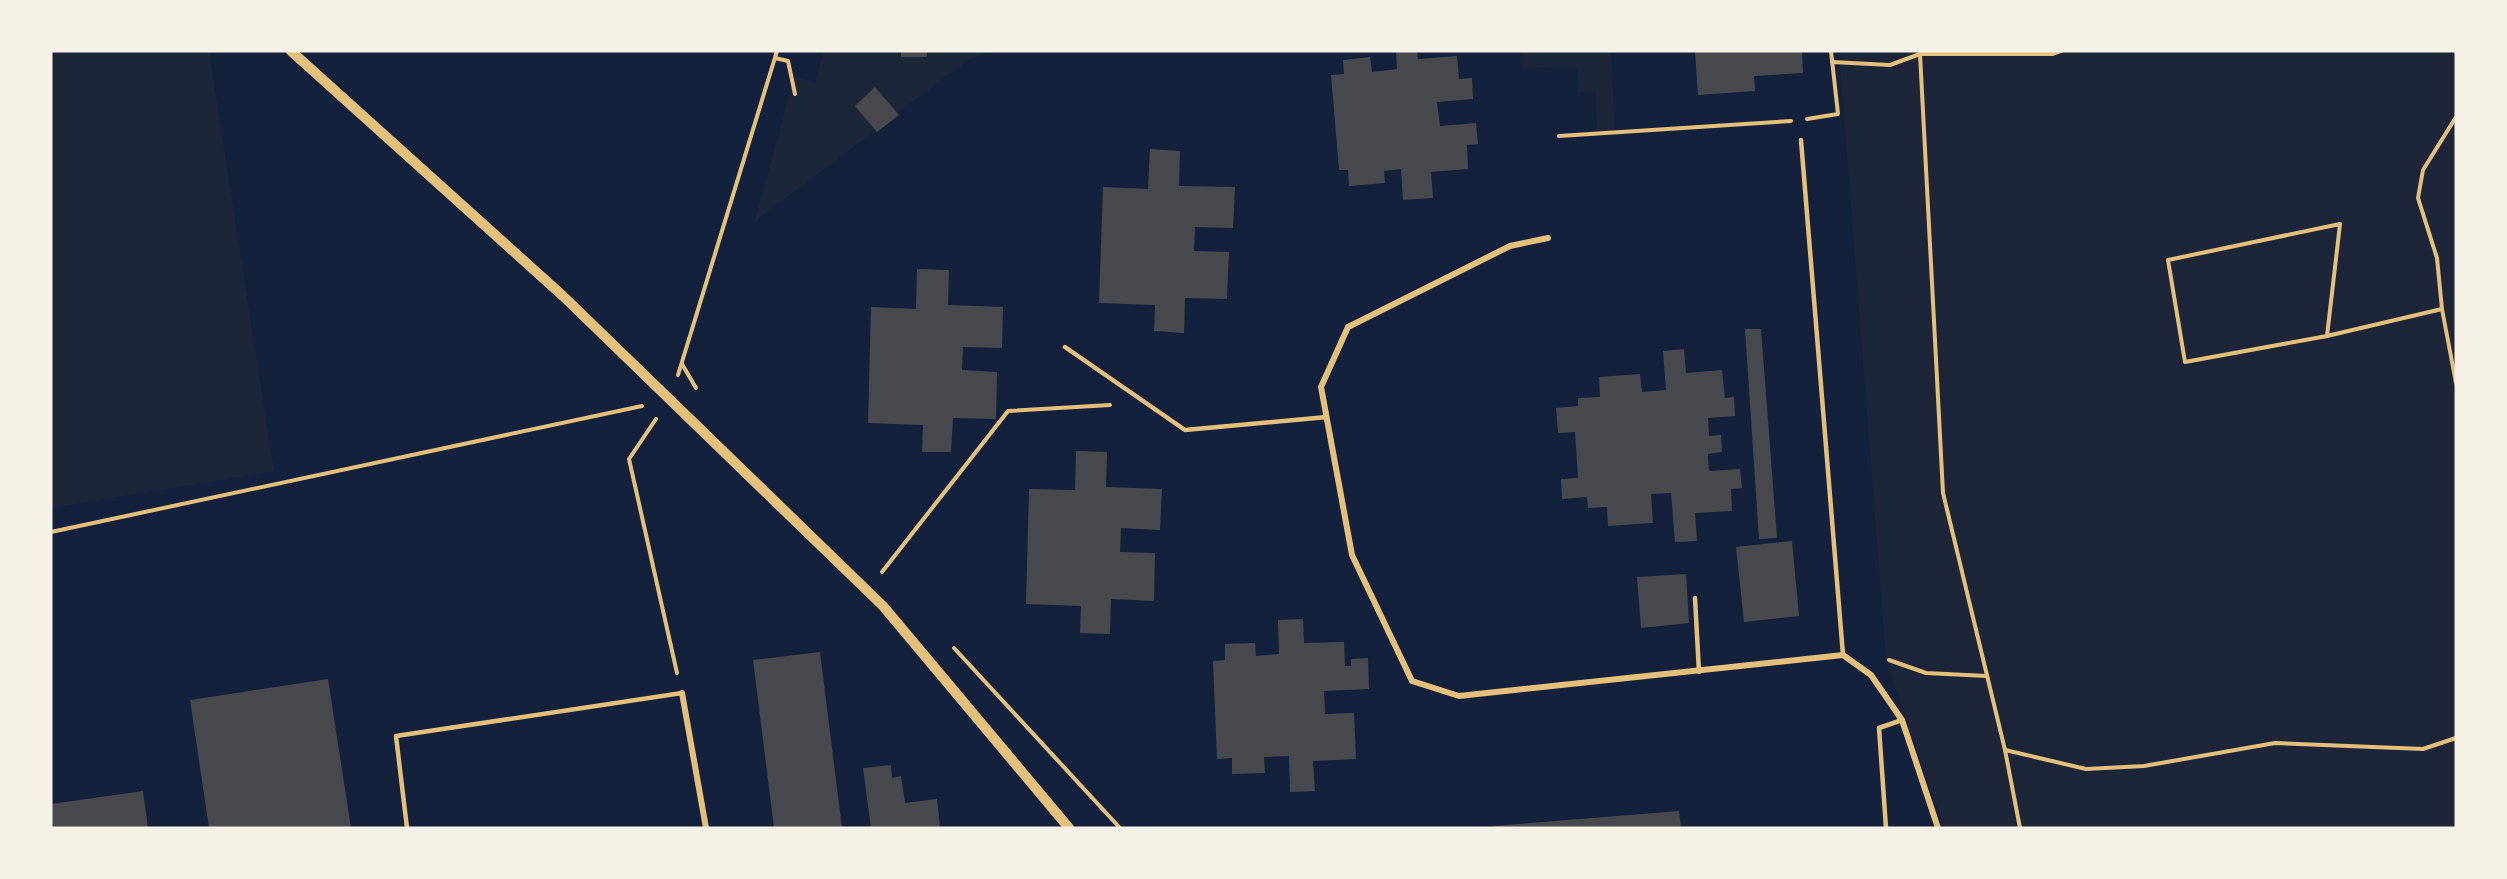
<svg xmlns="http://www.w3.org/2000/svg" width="2507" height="879" font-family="'Alegreya Sans',sans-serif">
<rect width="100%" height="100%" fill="#14213d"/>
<g fill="#1d2539">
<path d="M51,51H209L274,471L51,508Z"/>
<path d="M824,51H990L968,60L755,221L794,77L815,82Z"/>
<path d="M1522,51H1611L1615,132L1597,133L1596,92L1578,93L1577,66L1523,68Z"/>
<path d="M1839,51H2456V828H1944L1886,659Z"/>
</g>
<g fill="#48494c">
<rect x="901" y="51" width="26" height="6"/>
<path d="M1396,51H1417L1418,59L1457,56L1459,79L1472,78L1473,99L1437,102L1440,126L1476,123L1478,144L1467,145L1468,169L1431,172L1433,198L1403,200L1401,169L1384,171L1385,183L1349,186L1348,170H1339L1331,75L1344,74L1343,60L1370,57L1372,72L1397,69Z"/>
<path d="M1695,51H1802L1803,73L1754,76L1755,91L1698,95Z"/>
<path d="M875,87L899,115L877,132L855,106Z"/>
<path d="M1150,149L1180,151L1179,186L1235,187L1233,228L1195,227L1194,251L1229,252L1227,299L1185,298L1184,333L1154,331L1155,305L1099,303L1103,187L1148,189Z"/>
<path d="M917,269L949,270L948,305L1003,307L1002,348L963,347L962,370L997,372L996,419L953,418L951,452H922L923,425L868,423L871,307L916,309Z"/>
<path d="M1745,329H1761L1777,538L1759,539Z"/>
<path d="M1684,349L1686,373L1722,370L1725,398L1734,397L1735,416L1708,418L1709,436L1721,435L1722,452L1708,454V459L1709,471L1740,469L1742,488L1731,489L1732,511L1695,513L1697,541L1675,542L1671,493L1651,494L1653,523L1608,526L1607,507L1588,508L1587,497L1562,499L1561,479L1578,478L1575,432L1558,433L1556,408L1578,406V398L1600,397L1599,377L1640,374L1642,392L1666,390L1663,351Z"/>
<path d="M1076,451L1107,452L1106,487L1162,489L1160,530L1121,528L1120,552L1155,553L1154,601L1111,599L1110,634L1080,633L1081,606L1026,604L1029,489L1075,490Z"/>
<path d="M1792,541L1799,616L1744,622L1736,547Z"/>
<path d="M1686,574L1689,623L1641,628L1637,577Z"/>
<path d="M1303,619L1304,643L1344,642L1345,666H1351V659L1368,658L1369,689L1324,691L1325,714L1354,713L1356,759L1313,761L1315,791L1290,792L1289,756L1264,757L1265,773L1232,774V758L1217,759L1213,661L1225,660V644L1255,643L1256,656L1279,654L1278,620Z"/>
<path d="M820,652L842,828H774L753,660Z"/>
<path d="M328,679L351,828H209L190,700Z"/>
<path d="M891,765L892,778L901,776L905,803L937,799L940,828H871L863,768Z"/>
<path d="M143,791L148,828H51V804Z"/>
<path d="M1679,811L1681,828H1495L1494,826Z"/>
</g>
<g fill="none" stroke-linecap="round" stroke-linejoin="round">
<g stroke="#e5c07b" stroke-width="4">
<path d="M1920,54L1943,493L2005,750L2020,828"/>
<path d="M775,58L788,61L795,94"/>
<path d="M1832,62L1890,65L1920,54H2053L2061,51"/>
<path d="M2456,117L2423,170L2418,198L2437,258L2442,309L2456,383"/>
<path d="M1807,119L1838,114L1831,51"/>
<path d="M1559,136L1791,121"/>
<path d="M2327,336L2340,224L2168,260L2185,362L2327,336L2442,309"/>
<path d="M682,364L696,388"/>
<path d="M678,375L777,51"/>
<path d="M656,419L629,459L677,673"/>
<path d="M51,532L642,406"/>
<path d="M882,572L1008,411L1110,405"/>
<path d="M954,648L1120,828"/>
<path d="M1889,660L1926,673L1987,676"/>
<path d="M2005,750L2086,769L2144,766L2275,743L2423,749L2456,738"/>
</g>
<g stroke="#e5c07b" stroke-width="4.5">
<path d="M1801,140L1843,655"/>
<path d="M1065,347L1185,430L1327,417"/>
<path d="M1695,598L1699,672"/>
<path d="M407,828L396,736L682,693"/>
<path d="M1886,828L1879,728L1902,720"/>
</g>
<g stroke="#e5c07b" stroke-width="6">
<path d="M1548,238L1510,246L1348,327L1321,387L1352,555L1412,681L1459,696L1843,655L1871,675L1902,720L1938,828"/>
<path d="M682,693L706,828"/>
</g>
<path stroke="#e5c07b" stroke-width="10" d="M291,51L563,296L883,606L1069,828"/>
</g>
<rect width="2507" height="879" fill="none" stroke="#f6f1e7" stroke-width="105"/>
</svg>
